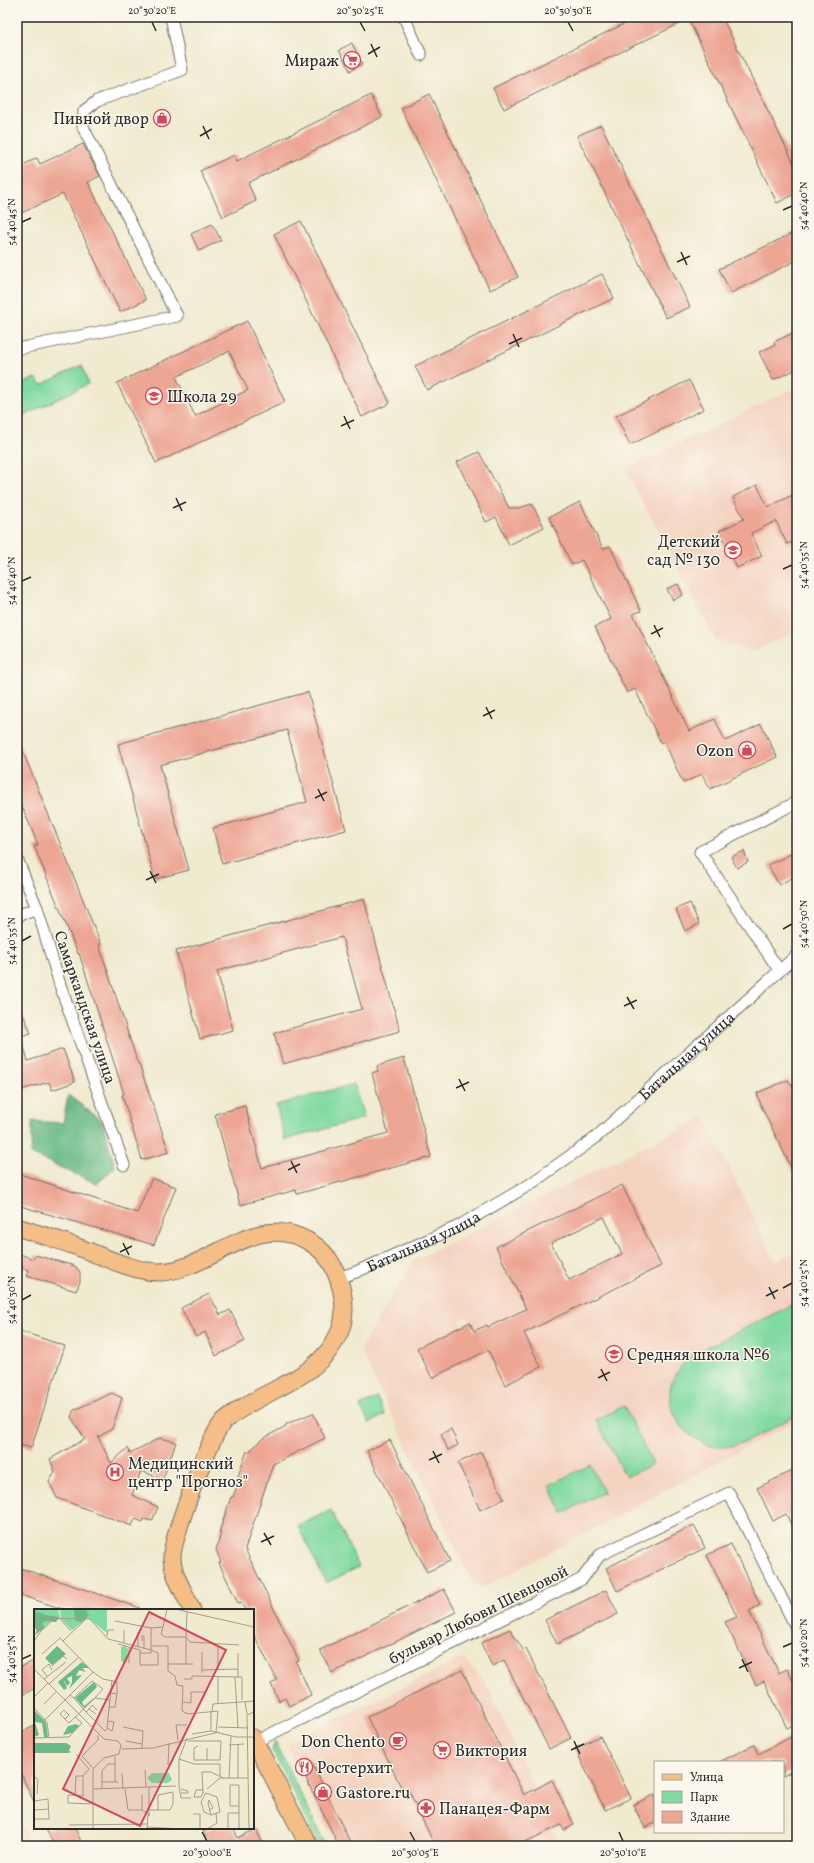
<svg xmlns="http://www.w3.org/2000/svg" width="814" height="1863" font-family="Vollkorn,serif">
<rect width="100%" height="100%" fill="#fbf7ec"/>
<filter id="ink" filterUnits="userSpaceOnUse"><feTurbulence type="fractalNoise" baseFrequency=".025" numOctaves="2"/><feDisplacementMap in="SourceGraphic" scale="8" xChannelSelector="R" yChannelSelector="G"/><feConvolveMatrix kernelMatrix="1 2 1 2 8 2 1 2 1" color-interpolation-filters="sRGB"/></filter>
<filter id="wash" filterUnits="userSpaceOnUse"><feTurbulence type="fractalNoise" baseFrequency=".012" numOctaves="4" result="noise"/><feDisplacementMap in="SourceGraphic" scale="16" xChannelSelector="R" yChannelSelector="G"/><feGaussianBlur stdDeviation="0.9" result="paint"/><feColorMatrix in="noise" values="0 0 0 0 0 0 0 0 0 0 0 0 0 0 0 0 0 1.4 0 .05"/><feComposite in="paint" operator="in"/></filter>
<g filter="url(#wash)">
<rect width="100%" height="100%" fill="#f0eacf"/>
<g fill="#f4d3c0" fill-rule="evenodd">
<path d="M797,387V631L751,652L715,639L625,469Z"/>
<path d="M704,1117L775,1261L797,1251V1302L692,1355L679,1368L671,1385V1403L677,1421L736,1446L797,1415V1420L483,1588L472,1582L360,1349L413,1261ZM622,1186L661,1266L522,1329L541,1367L505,1385L488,1350L432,1378L426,1367L420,1370L417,1362L423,1359L418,1348L462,1326L460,1320L467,1316L476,1334L482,1327L487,1325L488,1327L526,1309L496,1247Z"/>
<path d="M463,1658L484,1680L561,1846H335L286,1744Z"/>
<path d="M17,1812L31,1846H17Z"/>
</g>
<g fill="#81daa0" stroke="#568266">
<path d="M82,365L88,384L17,419V386L36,378L41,385Z"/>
<path d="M354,1084L364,1118L285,1140L276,1105Z"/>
<path d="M797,1302V1415C776,1425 742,1449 719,1447C690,1445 664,1414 671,1385C674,1373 683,1364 692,1355Z"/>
<path d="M377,1398L385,1415L369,1423L360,1406Z"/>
<path d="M624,1406L653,1464L626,1477L596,1420Z"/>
<path d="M590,1465L604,1492L563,1513L549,1485Z"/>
<path d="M331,1510L359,1567L326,1583L298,1526Z"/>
<path d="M275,1742L326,1846H320L272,1750Z"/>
</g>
<path fill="#68ba86" stroke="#4a7258" d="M68,1095L102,1121L115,1167L97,1184L31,1154L32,1121L63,1123Z"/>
<g id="blocks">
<g fill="#eda594" fill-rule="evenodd">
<path d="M638,17H693L504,109L493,88Z"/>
<path d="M695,17H722L797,170V193L777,203L689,20Z"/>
<path d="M352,43L362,64L350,71L339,50Z"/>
<path d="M429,94L518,277L490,290L401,108Z"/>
<path d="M371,95L382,117L248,183L256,201L223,217L200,171L234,155L237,161Z"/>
<path d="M601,125L690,307L666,318L577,136Z"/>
<path d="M83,144L100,176L88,182L146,300L120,312L63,194L17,215V168L37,158L40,164Z"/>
<path d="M301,221L390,403L362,417L274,234Z"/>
<path d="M212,224L221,240L199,251L191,234Z"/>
<path d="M797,231V260L731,293L719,269Z"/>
<path d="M602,274L614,298L427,390L415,366Z"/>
<path d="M247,321L285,402L156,463L117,383ZM229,351L248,390L195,416L176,377Z"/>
<path d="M797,331V369L773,380L759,352L775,345L774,342Z"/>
<path d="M689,380L704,409L630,445L616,416Z"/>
<path d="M479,452L509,508H519L532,504L544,527L509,545L496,517L486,522L457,462Z"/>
<path d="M757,485L768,507L797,493V540L787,544L776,521L751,533L762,556L737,568L719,531L744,519L733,497Z"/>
<path d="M580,502L603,549L610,546L641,611L633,614L689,731L715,719L725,741L761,724L777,757L710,789L702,774L683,783L664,741L661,743L635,689L627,693L595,627L611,619L582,560L572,565L549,517Z"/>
<path d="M678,584L683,595L673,600L667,589Z"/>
<path d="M308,692L346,830L222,864L213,828L307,802L287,730L160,765L189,870L155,879L118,744Z"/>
<path d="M17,737L101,944L99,945L138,1064H139L169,1152L142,1160L122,1095L124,1094L79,953L78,954L34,846L38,845L17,794Z"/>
<path d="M744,851L748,862L737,868L731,857Z"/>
<path d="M797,851V875L779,885L768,865Z"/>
<path d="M364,899L400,1031L283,1064L274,1033L362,1009L342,937L217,971L233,1030L200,1039L176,951Z"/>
<path d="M690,903L699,924L685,931L676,909Z"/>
<path d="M17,1001L31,1033L21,1036L28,1061L63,1049L75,1082L52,1090L49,1082L17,1091Z"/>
<path d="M404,1058L431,1157L297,1194L296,1190L240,1205L215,1114L245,1106L262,1168L388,1133L372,1073L378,1071L377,1066Z"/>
<path d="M788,1080L797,1093V1179L762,1108L757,1093Z"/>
<path d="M17,1173L137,1213L152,1178L176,1187L154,1245L17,1205Z"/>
<path d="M622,1185L661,1266L524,1333L541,1367L505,1385L488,1350L432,1378L417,1348L470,1322L474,1331L487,1325L488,1327L526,1309L496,1247ZM604,1217L622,1254L569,1280L551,1243Z"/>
<path d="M17,1253L33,1259L35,1255L75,1266L80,1272V1282L76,1291L27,1276L29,1270L17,1266Z"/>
<path d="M209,1294L220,1315L230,1310L245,1341L216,1356L205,1332L196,1337L181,1308Z"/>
<path d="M17,1330L65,1346L31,1448L17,1444Z"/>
<path d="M112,1393L122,1398L112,1429L98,1437L111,1463L128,1448L130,1453L160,1438L176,1442L163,1479L141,1471L132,1495L158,1507L152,1521L144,1519L143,1522L135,1519L132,1526L57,1498L49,1482L55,1472L50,1459L85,1439L71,1417L74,1410Z"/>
<path d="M313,1413L325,1438L273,1464L245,1549L299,1661L296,1662L311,1695L289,1706L285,1698L279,1701L271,1684L277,1680L253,1633V1610H245L241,1602L238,1603L219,1563L221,1562L216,1550L221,1533H219L231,1497H233L240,1477L238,1476L247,1451L249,1452L262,1439L286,1426V1424Z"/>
<path d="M451,1429L458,1445L448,1450L441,1434Z"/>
<path d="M390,1440L450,1561L427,1572L367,1451Z"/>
<path d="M481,1452L504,1499L480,1510L458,1463Z"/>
<path d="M794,1470L797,1477V1537L786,1514L773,1521L757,1488Z"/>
<path d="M694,1525L705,1548L617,1591L606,1568Z"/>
<path d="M731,1544L760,1605L749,1611L779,1673L787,1669L797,1689V1723L787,1728L764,1681L756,1685L725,1622L737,1617L707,1555Z"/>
<path d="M17,1567L140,1608V1610H66L17,1594Z"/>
<path d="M444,1589L456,1612L332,1673L320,1650Z"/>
<path d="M606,1590L618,1614L557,1644L545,1620Z"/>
<path d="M510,1629L523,1650L526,1649L571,1738L549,1749L504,1660L492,1666L481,1643Z"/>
<path d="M35,1660V1688L17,1698V1669Z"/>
<path d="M462,1670L524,1795L552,1780L574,1825L564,1830L561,1825L517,1846H435L407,1787L402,1789L367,1717Z"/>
<path d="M35,1726V1804L17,1765V1734Z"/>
<path d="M797,1734V1769L783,1776V1762H719L754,1745L758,1754Z"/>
<path d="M600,1736L631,1798L605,1810L575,1748Z"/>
<path d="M310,1759L352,1846H339L299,1764Z"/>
<path d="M655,1794V1823L645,1828L633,1805Z"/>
<path d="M46,1828H75L83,1846H54Z"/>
<path d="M212,1828H233L238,1838L256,1829L264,1846H210L203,1832Z"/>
</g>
</g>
</g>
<g filter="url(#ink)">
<use href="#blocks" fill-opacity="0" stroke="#706e64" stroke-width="1"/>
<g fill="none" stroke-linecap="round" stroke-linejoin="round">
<g stroke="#706e64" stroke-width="13">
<g id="street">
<path d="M404,17L421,55"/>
<path d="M17,349L177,316L83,127L84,111L97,101L182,70L171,17"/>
<path d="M17,859L37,908L60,985L124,1165"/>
<path d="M17,916L37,908"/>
<path d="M779,970L700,852L795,803"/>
<path id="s1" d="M338,1278L356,1272L457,1227L529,1185L594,1139L797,955"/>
<path d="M255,1742L582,1579L600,1555L729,1493L797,1629"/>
</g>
</g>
<g stroke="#706e64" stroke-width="19">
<g id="primary">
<path d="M17,1227C35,1233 54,1238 72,1245C96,1253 135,1273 160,1272C212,1270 254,1210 308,1241C319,1247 328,1256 334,1268C343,1288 348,1310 340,1331C319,1382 264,1387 224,1421C210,1434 173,1536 172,1556C172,1575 185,1593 192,1610"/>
<path d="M253,1738L309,1846"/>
</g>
</g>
<use href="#street" stroke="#fff" stroke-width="11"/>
<use href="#primary" stroke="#f6be87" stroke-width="17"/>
</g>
</g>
<path fill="none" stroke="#2b2b2b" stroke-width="1.5" d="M152,22L156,31M360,22L365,31M568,22L573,31M371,44L377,57M368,54L380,47M203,126L209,139M200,136L212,129M783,210L792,206M22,222L31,218M681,252L687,265M677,262L690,256M513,334L519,347M509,344L522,338M344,416L350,429M341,426L354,420M176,498L182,511M173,508L186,502M783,569L792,565M22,581L31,577M654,625L660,637M651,634L663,628M486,707L492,719M483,716L495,710M318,789L324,801M315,798L327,792M150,871L156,883M146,880L159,874M783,929L792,924M22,941L31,936M627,997L634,1009M624,1006L637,1000M459,1079L465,1091M456,1088L469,1082M291,1161L297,1173M288,1170L300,1164M123,1243L129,1255M120,1252L132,1246M769,1287L775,1299M783,1288L792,1283M766,1296L778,1290M22,1300L31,1295M601,1369L607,1381M598,1378L610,1372M433,1451L439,1463M429,1460L442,1454M264,1533L271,1545M261,1542L274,1536M783,1647L792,1643M22,1659L31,1655M742,1659L748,1672M739,1668L752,1662M574,1741L580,1754M571,1750L584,1744M202,1832L207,1841M410,1832L415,1841M619,1832L623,1841"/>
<defs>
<g id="supermarket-ring" transform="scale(0.9)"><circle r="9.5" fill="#fbf7ec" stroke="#d1495b" stroke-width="1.5"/><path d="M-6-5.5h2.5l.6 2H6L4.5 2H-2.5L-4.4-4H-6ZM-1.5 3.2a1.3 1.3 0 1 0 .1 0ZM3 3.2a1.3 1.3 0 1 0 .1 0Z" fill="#d1495b"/></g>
<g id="shop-ring" transform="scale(0.9)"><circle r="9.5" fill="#fbf7ec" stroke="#d1495b" stroke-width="1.5"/><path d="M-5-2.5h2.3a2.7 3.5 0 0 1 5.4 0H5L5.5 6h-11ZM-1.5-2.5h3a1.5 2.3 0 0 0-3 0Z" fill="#d1495b"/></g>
<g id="school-ring" transform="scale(0.9)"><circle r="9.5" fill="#fbf7ec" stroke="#d1495b" stroke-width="1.5"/><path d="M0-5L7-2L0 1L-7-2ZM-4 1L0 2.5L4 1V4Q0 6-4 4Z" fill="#d1495b"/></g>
<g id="hospital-ring" transform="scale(0.9)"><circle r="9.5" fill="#fbf7ec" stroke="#d1495b" stroke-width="1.5"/><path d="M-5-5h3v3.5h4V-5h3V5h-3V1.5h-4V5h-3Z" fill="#d1495b"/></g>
<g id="cafe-ring" transform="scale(0.9)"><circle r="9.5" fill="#fbf7ec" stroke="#d1495b" stroke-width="1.5"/><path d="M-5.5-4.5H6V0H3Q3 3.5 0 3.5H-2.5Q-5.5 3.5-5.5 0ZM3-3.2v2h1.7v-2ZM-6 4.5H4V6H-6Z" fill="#d1495b"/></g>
<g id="restaurant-ring" transform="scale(0.9)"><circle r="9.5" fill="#fbf7ec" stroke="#d1495b" stroke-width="1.5"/><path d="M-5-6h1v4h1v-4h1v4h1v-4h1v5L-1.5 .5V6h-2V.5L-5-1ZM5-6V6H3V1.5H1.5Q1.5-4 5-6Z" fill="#d1495b"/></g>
<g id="pharmacy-ring" transform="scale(0.9)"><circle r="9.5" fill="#fbf7ec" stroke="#d1495b" stroke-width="1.5"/><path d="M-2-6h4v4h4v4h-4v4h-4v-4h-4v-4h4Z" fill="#d1495b"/></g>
</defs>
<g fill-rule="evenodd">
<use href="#supermarket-ring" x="352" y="60"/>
<use href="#shop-ring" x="162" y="118"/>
<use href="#school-ring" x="154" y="396"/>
<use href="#school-ring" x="733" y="550"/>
<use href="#shop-ring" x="747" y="750"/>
<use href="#school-ring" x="614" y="1354"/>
<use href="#hospital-ring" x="115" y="1472"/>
<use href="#cafe-ring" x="398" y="1741"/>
<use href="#supermarket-ring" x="442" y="1750"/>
<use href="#restaurant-ring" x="304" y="1767"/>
<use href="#shop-ring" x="323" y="1792"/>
<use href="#pharmacy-ring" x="426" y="1808"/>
</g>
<g text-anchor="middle" stroke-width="3" stroke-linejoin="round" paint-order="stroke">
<g font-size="16" fill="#2b2b2b" stroke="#fbf7ec" text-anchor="start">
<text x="339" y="66" text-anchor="end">Мираж</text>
<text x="149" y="124" text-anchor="end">Пивной двор</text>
<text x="167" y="402">Школа 29</text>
<text x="720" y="547" text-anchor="end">Детский<tspan x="720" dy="18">сад № 130</tspan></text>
<text x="734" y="756" text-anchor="end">Ozon</text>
<text x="627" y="1360">Средняя школа №6</text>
<text x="128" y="1469">Медицинский<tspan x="128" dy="18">центр "Прогноз"</tspan></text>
<text x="385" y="1747" text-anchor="end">Don Chento</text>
<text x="455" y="1756">Виктория</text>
<text x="317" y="1773">Ростерхит</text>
<text x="336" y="1798">Gastore.ru</text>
<text x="439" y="1814">Панацея-Фарм</text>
</g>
<g font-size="16" fill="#2b2b2b" stroke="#fbf7ec">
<text transform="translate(86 1007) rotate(71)" y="6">Самаркандская улица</text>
<text dy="6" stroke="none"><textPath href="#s1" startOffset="417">Батальная улица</textPath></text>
<text dy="6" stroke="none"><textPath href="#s1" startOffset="93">Батальная улица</textPath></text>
<text transform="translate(478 1614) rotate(-27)" y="6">бульвар Любови Шевцовой</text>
</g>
</g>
<g transform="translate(34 1609)">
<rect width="220" height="220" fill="#f0eacf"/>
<path d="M0,0H24L26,8L22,13L17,12L1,26L3,21L0,18ZM26,0H73V24L54,9L38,21L27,10ZM91,37L94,40L93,52L90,54L87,52V38ZM118,164H135L138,171L133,174H118L113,169Z" fill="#81daa0"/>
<path d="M40,0H56L52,2L55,6L47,13L41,11ZM1,2L11,6L25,8L22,13L11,12L7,15L11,18L1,26L3,21L0,18ZM23,37L32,45L18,56L11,49ZM48,53L55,59H48L52,63L45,61L42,67L48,66L35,80L38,73V67L33,69L36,74L33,77L29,70L33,79L30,81L24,73ZM60,73L63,78L48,93L50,97L64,86L50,99L41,89ZM0,101L12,113L14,128H10L8,114L1,113L5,126L0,128ZM42,115L45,117L38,124L29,126L34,117ZM0,134H32L37,137L34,144H0Z" fill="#68ba86"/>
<path fill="none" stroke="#a19e8d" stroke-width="1" d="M141,0L220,18M153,3L152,28L156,33L205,36M0,9L56,10L74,30L117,41L124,44V56H106V44H117V41M25,9L37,22M81,12L117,19M0,15L7,22L19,11M129,18L127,25L131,28H152V55M73,27L74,21H80M0,32L7,22M29,32L51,11M108,32V27H110V40M90,34V21M84,35L95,38V54M184,36V60M117,37H134V62L141,67L143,76L149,77L148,102L154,105L184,102L182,123M95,38L106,41V44M104,38V23M117,41V19L129,18L133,0M168,43V64M204,44V68H208V91M8,45L26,29L59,63L69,70L83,73V85L77,84M134,55H159M18,57L29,47L33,50M0,60L70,130L84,132L87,136L85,145L70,149L59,160V220M168,61L204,60M13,67L8,61L15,55L18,61M201,68L204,119M10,70L32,53M150,70H158V67L204,68M15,75L45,48M36,86L40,89L58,72L69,80L61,89M0,88L14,74M40,89L52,103L55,100L62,105M149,93L157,94V83H172M211,93L213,105M184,94V68M10,95L22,83M75,98H81L83,85M0,99L13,113L15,129M55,100L58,96L63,101M178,102L179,95L220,92M52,103L71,122L73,119L78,122L80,113L74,112M31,110L35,106L30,101L26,105L35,114L61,89L76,91M11,111L59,63M89,118L109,122L108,140M184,118L214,119M73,119L78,71M177,122V102M158,125L177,122L202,128H220M0,129L35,128L48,114L41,108M153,129L145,150V177L147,189H157M144,131L142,116H153M92,132L108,135M154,132H187L186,151H173M204,135V169M195,136L210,135M164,137L160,139V151H173V139M88,140L119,139L185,123M0,143H37M81,147V173M145,150L160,155H186V167M134,156L135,134M59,159L48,147L64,131V126M111,161L112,178M88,164L89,180M0,168L4,170L3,185M195,169L197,127M68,173H84M115,178V207V204M59,180L142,177M68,180V162L74,155H81M91,180L94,201H108M147,180L154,182V184H147M173,180L186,169H214M169,181H162L160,188H167L169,184L168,163H177L189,169M172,184L183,188L186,203L177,206L170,203L167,193ZM108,185V201L114,205M41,187L42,167H49L55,160L42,145M49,187L34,186V194L59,195M49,187V167M0,192L14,190L15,210H0M0,201L15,200M115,201H136L139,195V183L124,186V201M175,201L179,199L175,191L174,194L177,206M159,205H166V220M35,216L113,215M113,218L147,220M113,220L114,206M173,220L183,214L182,204M194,220V204H205M205,220V176H196V197H205M215,220L213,106L220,103"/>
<path fill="#d1495b" fill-opacity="0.15" stroke="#d1495b" stroke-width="2" d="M115,3L192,41L106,217L29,180Z"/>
<rect width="220" height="220" fill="none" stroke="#2b2b2b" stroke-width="2"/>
</g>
<rect width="814" height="1863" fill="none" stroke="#fbf7ec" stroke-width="44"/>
<rect x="654" y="1761" width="130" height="72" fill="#fbf7ec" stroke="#a8a59f"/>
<rect x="662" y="1774" width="20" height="6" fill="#f6be87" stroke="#a8a59f"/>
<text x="690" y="1781" font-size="12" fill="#2b2b2b">Улица</text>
<rect x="662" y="1791" width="20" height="12" fill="#81daa0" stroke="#a8a59f"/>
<text x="690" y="1801" font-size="12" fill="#2b2b2b">Парк</text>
<rect x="662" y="1811" width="20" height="12" fill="#eda594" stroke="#a8a59f"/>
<text x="690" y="1821" font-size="12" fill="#2b2b2b">Здание</text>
<rect x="22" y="22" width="770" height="1819" fill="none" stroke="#2b2b2b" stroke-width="1.5"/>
<g font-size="10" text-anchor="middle" fill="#2b2b2b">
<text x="152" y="14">20°30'20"E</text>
<text x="360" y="14">20°30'25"E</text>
<text x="568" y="14">20°30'30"E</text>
<text transform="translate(803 206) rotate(-90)" y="4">54°40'40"N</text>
<text transform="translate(11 222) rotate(-90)" y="4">54°40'45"N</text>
<text transform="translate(803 565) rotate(-90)" y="4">54°40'35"N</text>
<text transform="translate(11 581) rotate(-90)" y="4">54°40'40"N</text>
<text transform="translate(803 924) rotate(-90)" y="4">54°40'30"N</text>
<text transform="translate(11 941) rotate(-90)" y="4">54°40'35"N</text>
<text transform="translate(803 1283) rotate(-90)" y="4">54°40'25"N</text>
<text transform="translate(11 1300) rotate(-90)" y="4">54°40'30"N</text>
<text transform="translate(803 1643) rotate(-90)" y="4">54°40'20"N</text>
<text transform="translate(11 1659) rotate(-90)" y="4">54°40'25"N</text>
<text x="207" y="1856">20°30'00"E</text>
<text x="415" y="1856">20°30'05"E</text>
<text x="623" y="1856">20°30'10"E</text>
</g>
</svg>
